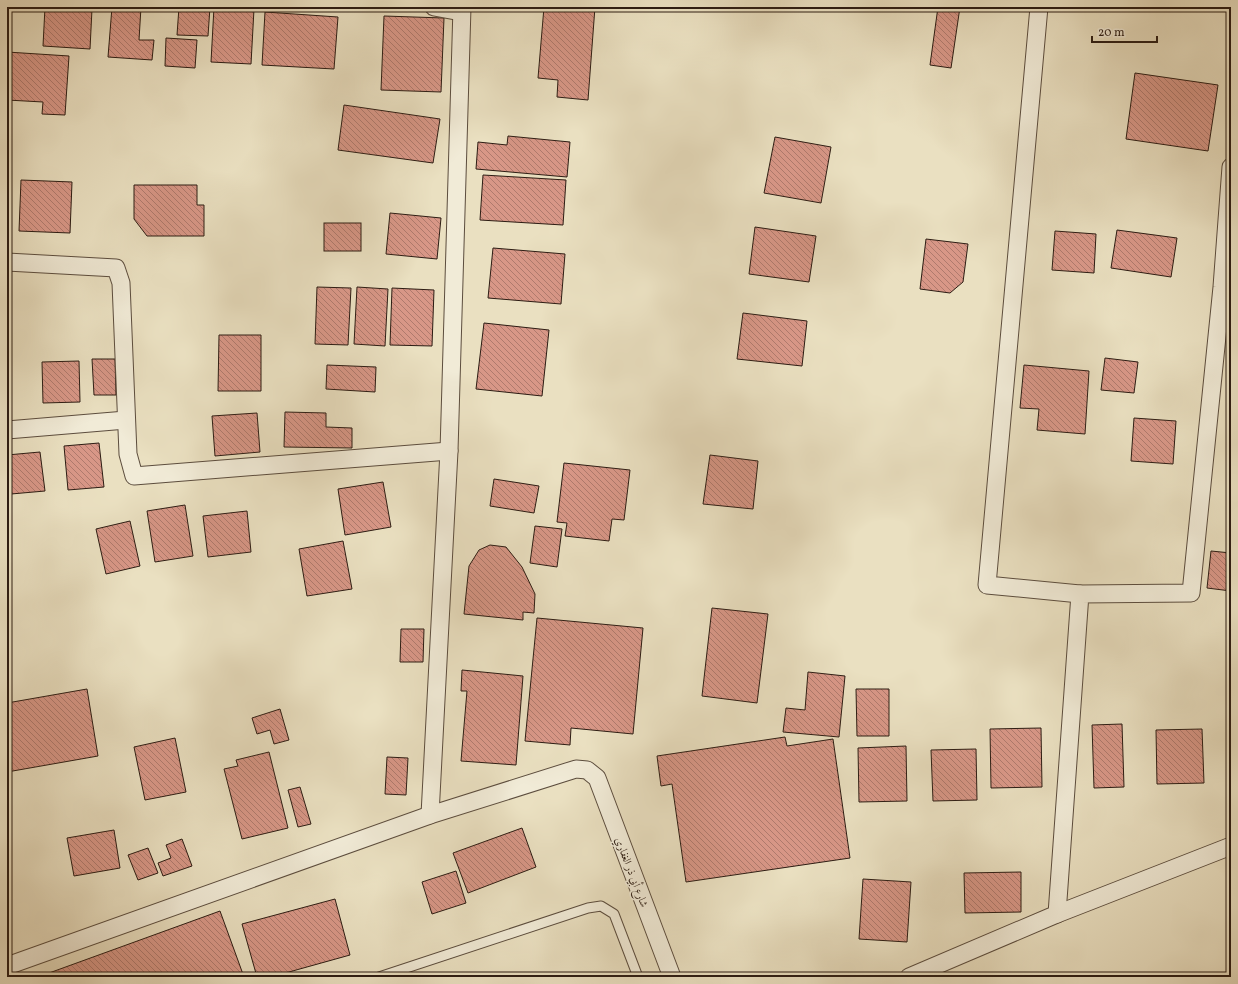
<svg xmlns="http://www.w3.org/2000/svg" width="1238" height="984" font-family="Vollkorn,Amiri,serif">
<defs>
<pattern id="building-back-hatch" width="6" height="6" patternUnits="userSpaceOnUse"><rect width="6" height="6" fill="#d89787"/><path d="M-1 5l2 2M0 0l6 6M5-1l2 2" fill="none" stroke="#af7a6d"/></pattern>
</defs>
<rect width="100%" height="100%" fill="#eae0c1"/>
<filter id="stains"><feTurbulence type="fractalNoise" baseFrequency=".005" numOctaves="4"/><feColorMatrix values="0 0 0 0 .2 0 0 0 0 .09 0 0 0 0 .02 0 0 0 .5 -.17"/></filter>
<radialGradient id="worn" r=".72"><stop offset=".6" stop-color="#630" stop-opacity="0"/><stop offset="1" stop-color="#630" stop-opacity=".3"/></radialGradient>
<g fill="url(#building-back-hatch)" stroke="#2c1c13">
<path d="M45,7L92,9L90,49L43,46Z"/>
<path d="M112,7H141L139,40H154L152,60L108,57Z"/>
<path d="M179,7H210L208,36L177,35Z"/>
<path d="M214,7L254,9L251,64L211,62Z"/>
<path d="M544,7H595L588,100L557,97L558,80L538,78Z"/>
<path d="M938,7H960L951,68L930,65Z"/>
<path d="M265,12L338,17L334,69L262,65Z"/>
<path d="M384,16L444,18L441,92L381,90Z"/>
<path d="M166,38L197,40L195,68L165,66Z"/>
<path d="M7,52L69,56L65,115L42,114L43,102L7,100Z"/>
<path d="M1135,73L1218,85L1208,151L1126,139Z"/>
<path d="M344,105L440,119L433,163L338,150Z"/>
<path d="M508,136L570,142L567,177L476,169L478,142L507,145Z"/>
<path d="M775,137L831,147L821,203L764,193Z"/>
<path d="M483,175L566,180L563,225L480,220Z"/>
<path d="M21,180L72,182L70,233L19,231Z"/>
<path d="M134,185H197V205H204V236H147L134,219Z"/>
<path d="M390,213L441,218L437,259L386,254Z"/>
<rect x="324" y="223" width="37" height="28"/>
<path d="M755,227L816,236L809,282L749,274Z"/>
<path d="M1117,230L1177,238L1171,277L1111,268Z"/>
<path d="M1055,231L1096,234L1094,273L1052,270Z"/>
<path d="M926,239L968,244L963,282L950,293L920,289Z"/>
<path d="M493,248L565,254L561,304L488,298Z"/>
<path d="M317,287L351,288L348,345L315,344Z"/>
<path d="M357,287L388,289L385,346L354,344Z"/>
<path d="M392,288L434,290L432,346L390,345Z"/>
<path d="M743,313L807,321L802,366L737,359Z"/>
<path d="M484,323L549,330L542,396L476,389Z"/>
<path d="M219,335H261V391H218Z"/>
<path d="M1105,358L1138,362L1134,393L1101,390Z"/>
<path d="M7,359L10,412H7Z"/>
<path d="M92,359H115L116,395H94Z"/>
<path d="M79,361L80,402L43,403L42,362Z"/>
<path d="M327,365L376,367L375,392L326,389Z"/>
<path d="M1024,365L1089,371L1085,434L1037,430L1039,409L1020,408Z"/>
<path d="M285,412L326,413V427L352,428V448L284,447Z"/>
<path d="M257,413L260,452L215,456L212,416Z"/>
<path d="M1134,418L1176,421L1173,464L1131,461Z"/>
<path d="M99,443L104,487L68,490L64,446Z"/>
<path d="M40,452L45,491L11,494L7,455Z"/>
<path d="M710,455L758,461L753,509L703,504Z"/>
<path d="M564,463L630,470L624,520L612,519L609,541L565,536L567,523L557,522Z"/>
<path d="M494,479L539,486L534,513L490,506Z"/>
<path d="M383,482L391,527L345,535L338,489Z"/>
<path d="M185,505L193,556L155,562L147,511Z"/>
<path d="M247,511L251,552L208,557L203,516Z"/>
<path d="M130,521L140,566L106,574L96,529Z"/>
<path d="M535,526L562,529L557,567L530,563Z"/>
<path d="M343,541L352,589L307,596L299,549Z"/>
<path d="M490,545L506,547L522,567L535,594L534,613L523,612V620L464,614L469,566L479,550Z"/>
<path d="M1211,551L1231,553V591L1207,588Z"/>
<path d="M712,608L768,614L757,703L702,696Z"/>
<path d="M537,618L643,628L633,734L571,728L570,745L525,741Z"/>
<path d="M401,629H424L423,662H400Z"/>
<path d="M462,670L523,676L516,765L461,761L467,691H461Z"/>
<path d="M808,672L845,676L839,737L783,732L786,708L805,710Z"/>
<path d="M87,689L98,756L7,772V703Z"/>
<path d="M856,689H889V736H857Z"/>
<path d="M280,709L289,740L274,744L270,730L257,734L252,718Z"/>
<path d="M1122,724L1124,787L1094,788L1092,725Z"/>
<path d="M1041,728L1042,787L991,788L990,729Z"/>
<path d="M1202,729L1204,783L1157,784L1156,730Z"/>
<path d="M785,737L787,746L833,739L850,858L686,882L672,784L661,786L657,756Z"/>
<path d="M175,738L186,792L145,800L134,747Z"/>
<path d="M906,746L907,801L859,802L858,748Z"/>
<path d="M976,749L977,800L933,801L931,750Z"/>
<path d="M269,752L288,828L242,839L224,769L238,766L236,760Z"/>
<path d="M387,757L408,758L406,795L385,794Z"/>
<path d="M300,787L311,824L298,827L288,790Z"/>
<path d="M522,828L536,867L468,893L453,853Z"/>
<path d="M114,830L120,868L74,876L67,838Z"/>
<path d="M182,839L192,866L163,876L158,863L171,858L166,845Z"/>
<path d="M148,848L158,873L138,880L128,855Z"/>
<path d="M456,871L466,903L432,914L422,882Z"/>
<path d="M1021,872V912L965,913L964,873Z"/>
<path d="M863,879L911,882L907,942L859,939Z"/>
<path d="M335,899L350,955L271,977H257L242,924Z"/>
<path d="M220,911L244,977H38Z"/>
<path d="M544,974L554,975L559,977H534Z"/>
</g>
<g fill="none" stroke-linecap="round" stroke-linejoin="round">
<g stroke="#5c4d3e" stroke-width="11">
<path id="service" d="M379,977L588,908L601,906L614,914L638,977"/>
</g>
<g stroke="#5c4d3e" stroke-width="19">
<g id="minor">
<path d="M434,7L461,12"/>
<path d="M1039,7L987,585L1080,594"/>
<path d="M7,262L116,268L121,283L128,454L134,476L449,451"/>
<path d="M7,430L126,420"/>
<path d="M430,815L449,451L462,7"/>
<path d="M1057,914L1231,846"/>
<path d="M7,966L430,815L576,769L587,770L597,778L672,977"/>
<path d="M909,977L1057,914L1080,594L1191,593L1222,287L1231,167"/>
</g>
</g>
<use href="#service" stroke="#f1ebd7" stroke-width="9"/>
<use href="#minor" stroke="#f1ebd7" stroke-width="17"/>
</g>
<g text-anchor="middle" stroke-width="3" stroke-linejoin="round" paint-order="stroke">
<g font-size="11" fill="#2c1c13" stroke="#f1ebd7">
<text transform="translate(632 872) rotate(69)" y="4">شارع أبي ذر الغفاري</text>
</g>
</g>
<rect width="1238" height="984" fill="none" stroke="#eae0c1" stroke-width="24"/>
<rect x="8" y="8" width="1222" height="968" fill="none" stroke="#2c1c13" stroke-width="2"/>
<rect x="12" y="12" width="1214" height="960" fill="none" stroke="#2c1c13"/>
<path d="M1092 36v6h65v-6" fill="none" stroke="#2c1c13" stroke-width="2"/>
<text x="1098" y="36" font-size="12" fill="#2c1c13" stroke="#f1ebd7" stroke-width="3" paint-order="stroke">20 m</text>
<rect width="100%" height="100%" filter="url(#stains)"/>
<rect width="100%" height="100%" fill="url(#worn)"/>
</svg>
